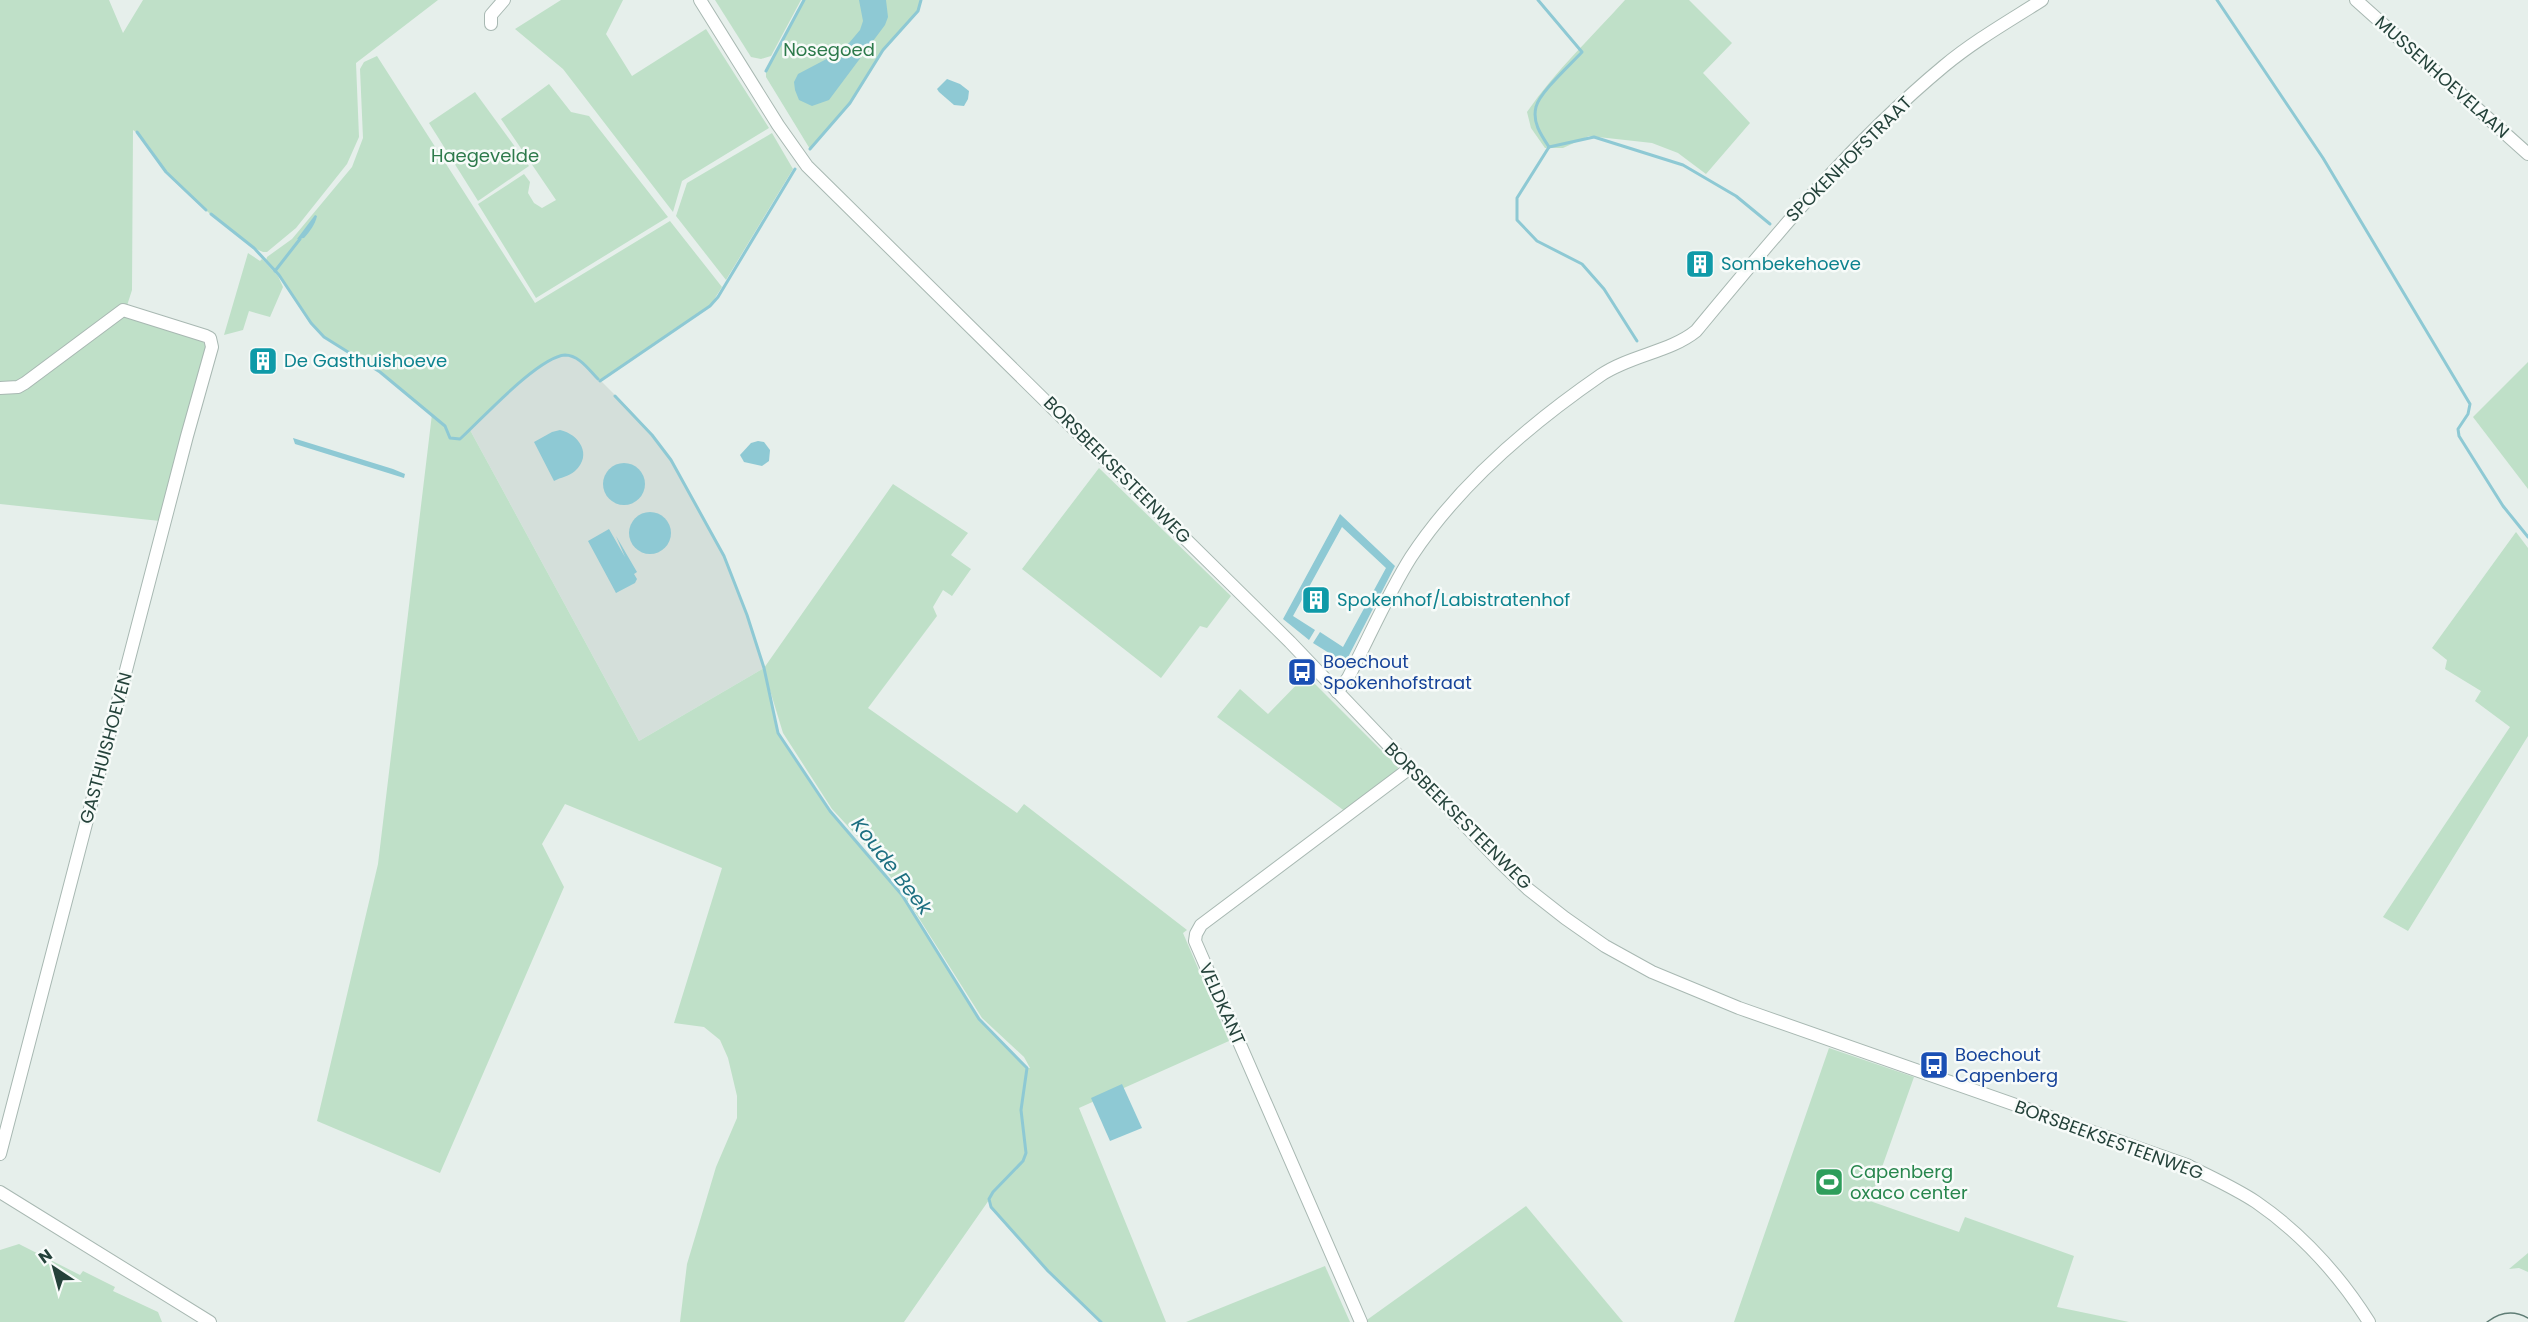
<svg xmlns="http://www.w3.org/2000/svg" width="2528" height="1322" font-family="Poppins,sans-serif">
<rect width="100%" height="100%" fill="#e6efeb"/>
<path fill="#d4dfda" d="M566,355L577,358L585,365L632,412L671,460L724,556L747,615L764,668L639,741L470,430L534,370L556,357Z"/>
<g fill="#bfe0c8" fill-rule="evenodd">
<path d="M0,0H109L123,33L143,0H438L356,63L359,137L347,164L296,228L267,252H263L254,248C224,225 193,202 168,174C156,160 149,140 133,130L132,290L124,315L202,340L207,348L160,521L0,504Z"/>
<path d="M561,0H623L606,34L632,76L706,29L769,128L682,181L673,212L563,69L515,29Z"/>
<path d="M715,0H801L771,56L761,59L751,57Z"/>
<path d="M804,0H921L918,11L883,50L850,103L810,149L766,77V71Z"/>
<path d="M1625,0H1689L1732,43L1703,73L1750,123L1706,174L1678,153L1652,143L1589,136L1563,148H1545L1531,128L1527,112C1555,71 1592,37 1625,0Z"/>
<path d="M377,56L535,303L670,221L722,287L710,306L600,381C592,372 582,358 568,356C544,352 488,413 470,430L639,741L764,668L893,484L968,533L951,555L971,569L952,596L943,590L933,607L937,616L868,708L1017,813L1024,804L1187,930L1183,933L1229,1041L1079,1108L1166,1322H1101L1048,1271L991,1207L989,1200L904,1322H680L687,1264L716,1167L737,1118V1096L728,1058L720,1040L704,1027L674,1023L722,868L565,804L542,844L564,887L440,1173L317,1121L378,864L432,414L380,372L324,337L311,323L279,275L266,261L267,257L292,239L352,167L363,138L360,69L364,62ZM769,687L783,733L832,809L869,849L903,893L982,1018L1024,1057L1030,1068H1027L979,1019L902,895L830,811L778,733Z"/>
<path d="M549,84L571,112L589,116L668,217L536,298L478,204L524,174L530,182L528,193L534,203L542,208L556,200L501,119Z"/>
<path d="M475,92L529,166L478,201L429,123Z"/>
<path d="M772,133L793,169L726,280L676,216L687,183Z"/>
<path d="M248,253L260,261L262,259L278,276L283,287L270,317L249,311L243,330L224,335Z"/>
<path d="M2528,362V489L2473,417Z"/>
<path d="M1099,468L1231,596L1207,628L1200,626L1161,678L1022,569Z"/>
<path d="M2516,532L2528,548V736L2408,931L2383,917L2510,727L2475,701L2481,691L2445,669L2447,660L2432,648Z"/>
<path d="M1306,675L1398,767L1396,774L1346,812L1217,717L1240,689L1268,714Z"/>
<path d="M1829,1048L1914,1077L1870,1201L1959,1232L1965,1217L2074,1256L2057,1307L2129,1322H1734Z"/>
<path d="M1526,1206L1623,1322H1364Z"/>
<path d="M19,1244L80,1275L83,1271L115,1287L113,1291L158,1312L162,1322H0V1250Z"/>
<path d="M2528,1253V1272L2519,1268L2509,1269Z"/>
<path d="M1325,1266L1350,1322H1186Z"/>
</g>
<g fill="#8ec9d4">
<path d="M859,0H886L888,17L885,25L829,100L812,106L799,100L795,90L794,82L798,74L836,54L849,43L860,30L863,21Z"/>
<path d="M947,79L960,84L969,91L968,99L964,106L954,105L939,92L937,89Z"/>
<path d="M315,215L317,216C315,225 310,231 304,238L297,239Z"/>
<path d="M560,430C579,434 593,455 575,471C568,477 561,477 554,481L534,442L552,432Z"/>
<path d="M293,438L393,469L405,474L404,478L295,444Z"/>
<path d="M758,441L764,442L770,450L769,461L762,466L744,462L740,455L751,443Z"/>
<circle cx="624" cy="484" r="21"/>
<circle cx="650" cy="533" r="21"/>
<path d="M1340,514L1395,566L1345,663L1313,643L1320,632L1343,647L1386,568L1342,527L1293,616L1315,630L1309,640L1283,619Z"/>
<path d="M609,529L625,557L616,536L637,572L634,574L637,579L635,583L616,593L588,541Z"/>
<path d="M1122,1084L1142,1128L1110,1141L1091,1098Z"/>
</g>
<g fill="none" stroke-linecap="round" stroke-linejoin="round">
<g stroke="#8ec9d4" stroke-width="3">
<path d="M1538,0L1582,52C1571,64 1539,93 1536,107C1532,122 1541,135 1549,147"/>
<path d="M2217,0L2323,158L2470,404L2468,414L2458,429L2459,436L2503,506L2528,537"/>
<path d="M766,71L804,0"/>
<path d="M137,132L166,172L206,210"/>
<path d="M1549,147L1517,198V220L1537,241L1582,264L1604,289L1637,341"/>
<path d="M1549,147L1594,137L1683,165L1736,196L1770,224"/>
<path d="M810,149L850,103L883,50L918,11L921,0"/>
<path d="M211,214L254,248L279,275L311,323L324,337L380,372L445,426L450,438L460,439C481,420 538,357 565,355C579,355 589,370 598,379"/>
<path d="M275,271L300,239"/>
<path d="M600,381L710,306L718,297L795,169"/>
<path d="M615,396L652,435L671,460L724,556L747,615L764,668L778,733L830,811L902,895L979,1019L1027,1068L1021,1110L1026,1153L1023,1161L993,1192L989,1199L991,1207L1048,1271L1101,1322"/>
</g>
<g stroke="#a8b8b2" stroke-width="14">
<g id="minor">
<path d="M700,0L778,125L807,166L1290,642L1500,862L1528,889L1565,918L1605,946L1652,972L1739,1008L2187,1165C2210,1177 2235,1188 2256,1202C2301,1233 2340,1276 2369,1322"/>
<path d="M2356,0L2528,154"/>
<path d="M491,24V15L504,0"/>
<path d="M0,388L18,387L25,383L123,310L206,336L210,338L212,347L187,436L0,1154"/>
<path d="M1337,692L1348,678C1369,638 1387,595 1411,557C1459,484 1530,424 1601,375C1631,355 1670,352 1696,331C1773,238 1850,144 1944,66C1974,41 2009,21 2042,0"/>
<path d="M0,1192L210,1322"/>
<path d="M1361,1322L1195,941L1196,934L1201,925L1410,768"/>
</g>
</g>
<use href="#minor" stroke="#fff" stroke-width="12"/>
<path stroke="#5f7d75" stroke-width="1.5" d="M2487,1322C2500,1312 2514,1310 2528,1318"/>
</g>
<defs>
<g id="building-square" transform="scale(1.5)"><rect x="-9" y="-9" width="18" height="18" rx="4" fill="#0f9aa8" stroke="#f7fbf9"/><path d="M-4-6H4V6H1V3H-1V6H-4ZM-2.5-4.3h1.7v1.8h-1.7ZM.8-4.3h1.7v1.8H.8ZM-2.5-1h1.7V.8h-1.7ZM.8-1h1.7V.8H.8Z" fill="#fff"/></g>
<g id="bus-square" transform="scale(1.5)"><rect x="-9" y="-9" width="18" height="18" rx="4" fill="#1a4fb4" stroke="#f7fbf9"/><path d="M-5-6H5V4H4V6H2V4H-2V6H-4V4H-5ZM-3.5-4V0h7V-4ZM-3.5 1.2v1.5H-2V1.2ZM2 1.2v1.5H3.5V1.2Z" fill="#fff"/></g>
<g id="stadium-square" transform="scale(1.5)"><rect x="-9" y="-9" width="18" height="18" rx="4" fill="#2e9e5b" stroke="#f7fbf9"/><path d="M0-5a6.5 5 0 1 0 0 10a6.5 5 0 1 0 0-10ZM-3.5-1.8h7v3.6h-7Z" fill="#fff"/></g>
</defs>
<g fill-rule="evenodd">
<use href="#building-square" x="1700" y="264"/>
<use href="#building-square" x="263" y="361"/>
<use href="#building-square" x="1316" y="600"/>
<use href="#bus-square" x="1302" y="672"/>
<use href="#bus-square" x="1934" y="1065"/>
<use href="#stadium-square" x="1829" y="1182"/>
</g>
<g text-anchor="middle" stroke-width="5" stroke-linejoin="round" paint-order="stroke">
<g font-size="18" fill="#2d7a4b" stroke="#f7fbf9">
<text x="829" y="56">Nosegoed</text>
<text x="485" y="162">Haegevelde</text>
</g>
<g font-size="18" fill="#24423a" stroke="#f7fbf9">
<text transform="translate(2442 77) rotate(42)" y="6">MUSSENHOEVELAAN</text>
<text transform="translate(1849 159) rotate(-45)" y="6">SPOKENHOFSTRAAT</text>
<text transform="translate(1117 470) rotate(45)" y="6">BORSBEEKSESTEENWEG</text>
<text transform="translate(106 748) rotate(-75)" y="6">GASTHUISHOEVEN</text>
<text transform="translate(1458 816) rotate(45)" y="6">BORSBEEKSESTEENWEG</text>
<text transform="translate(1222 1004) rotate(66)" y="6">VELDKANT</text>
<text transform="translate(2109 1140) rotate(20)" y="6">BORSBEEKSESTEENWEG</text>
</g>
<g font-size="18" fill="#0d838f" stroke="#f7fbf9" text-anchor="start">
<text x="1721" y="270">Sombekehoeve</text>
<text x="284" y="367">De Gasthuishoeve</text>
<text x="1337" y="606">Spokenhof/Labistratenhof</text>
</g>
<g font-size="18" fill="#164399" stroke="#f7fbf9" text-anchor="start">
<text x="1323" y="668">Boechout<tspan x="1323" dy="21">Spokenhofstraat</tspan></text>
<text x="1955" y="1061">Boechout<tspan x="1955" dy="21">Capenberg</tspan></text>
</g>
<g font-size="18" fill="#27864d" stroke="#f7fbf9" text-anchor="start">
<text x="1850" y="1178">Capenberg<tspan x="1850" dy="21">oxaco center</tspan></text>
</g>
<g font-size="20" font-style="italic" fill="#1c6f80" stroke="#f7fbf9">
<text transform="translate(892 866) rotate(52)" y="7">Koude Beek</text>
</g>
</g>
<g transform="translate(54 1268) rotate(324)" stroke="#f7fbf9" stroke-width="4.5" paint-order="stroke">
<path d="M0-4.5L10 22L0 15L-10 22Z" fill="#24423a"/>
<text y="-9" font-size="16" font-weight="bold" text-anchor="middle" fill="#24423a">N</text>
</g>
</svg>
